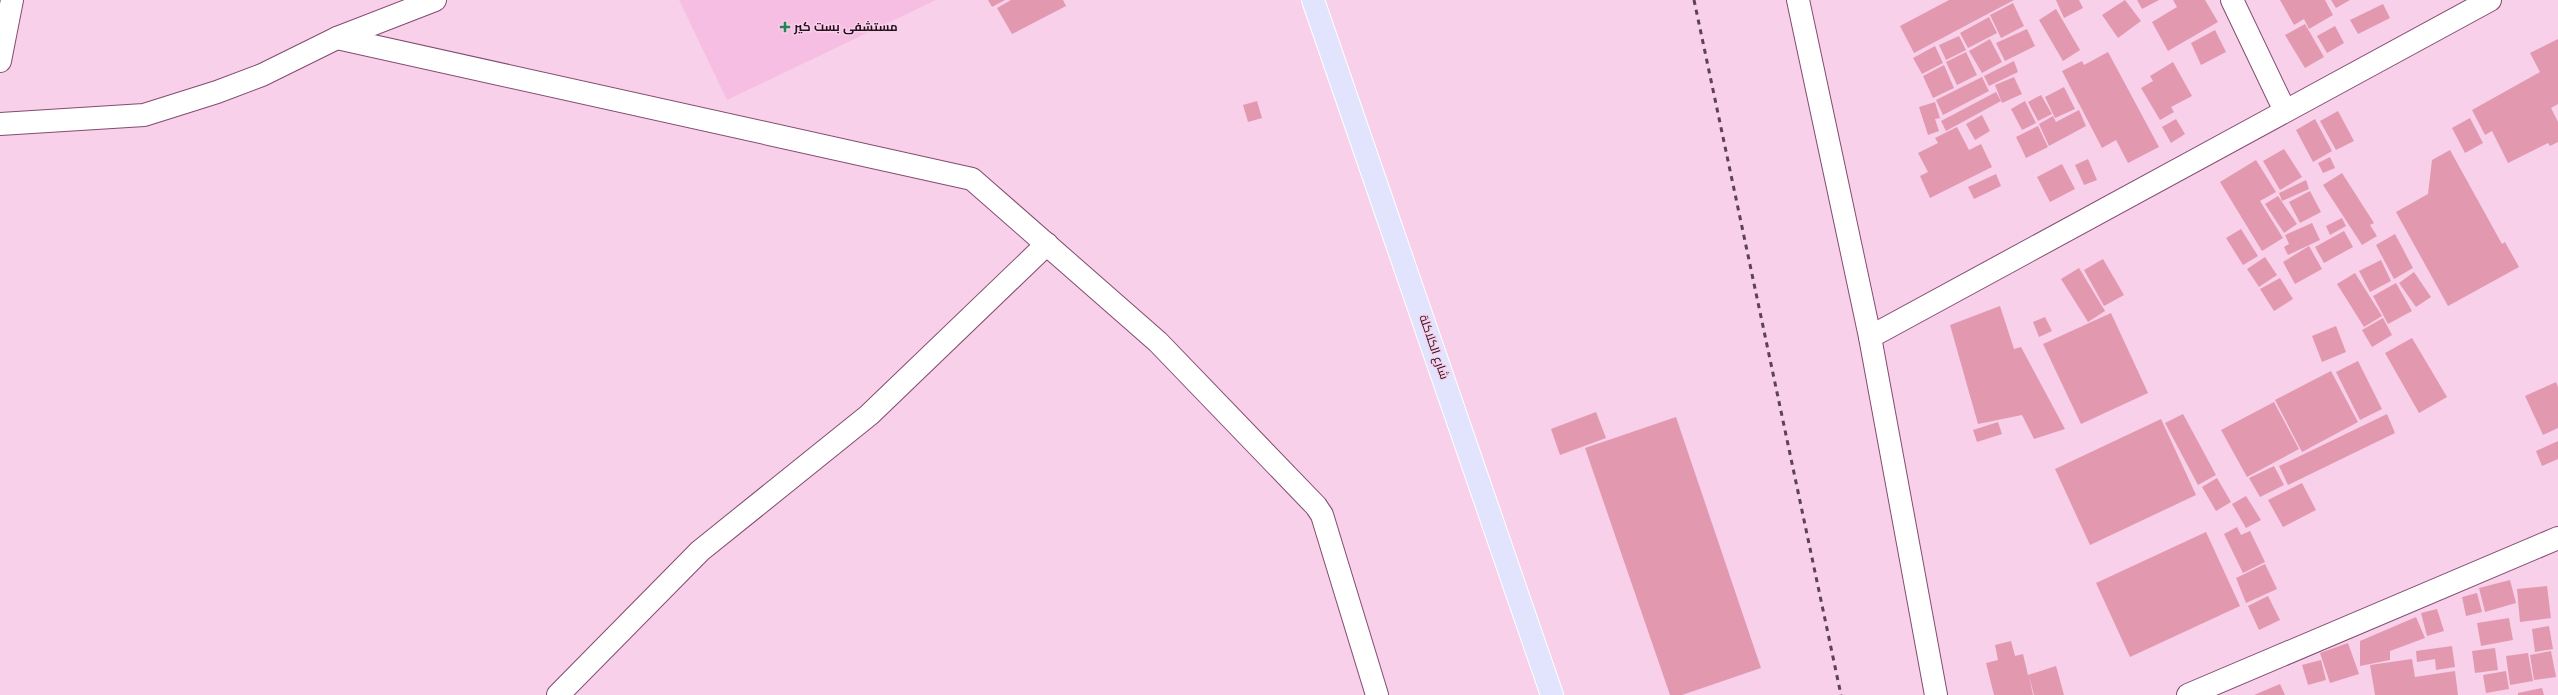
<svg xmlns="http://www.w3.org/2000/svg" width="2558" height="695" font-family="Helvetica,Cairo,sans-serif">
<rect width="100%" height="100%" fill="#f8d0e9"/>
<path fill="#f7bee3" d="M679,0H936L727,100Z"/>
<g fill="#e299af">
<path d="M988,0H1005L992,7Z"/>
<path d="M1011,0H1063L1066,6L1012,34L997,8Z"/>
<path d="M1949,0H2014L1914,53L1900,26Z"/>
<path d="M2056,0H2079L2083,8L2064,18Z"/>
<path d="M2125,0L2141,21L2118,38L2102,15Z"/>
<path d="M2137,0H2159L2142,9Z"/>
<path d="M2173,0H2205L2218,22L2168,51L2152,22L2177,7Z"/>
<path d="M2280,0H2325L2333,15L2309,29L2304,19L2294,25Z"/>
<path d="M2331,0H2350L2336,8Z"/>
<path d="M2013,3L2024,26L2001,38L1990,15Z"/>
<path d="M2383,4L2390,18L2358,34L2350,20Z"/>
<path d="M2056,9L2080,50L2063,61L2039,20Z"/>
<path d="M1989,17L1997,33L1968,48L1960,33Z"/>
<path d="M2305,24L2324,57L2305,68L2285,35Z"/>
<path d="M2335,26L2344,43L2327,53L2317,36Z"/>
<path d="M2027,29L2035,46L2005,61L1996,43Z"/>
<path d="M2215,30L2226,52L2201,65L2191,43Z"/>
<path d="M1959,36L1966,50L1946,60L1939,45Z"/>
<path d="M1990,39L2002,62L1982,73L1969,51Z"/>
<path d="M2558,39V104L2551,108L2558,122V142L2550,146L2548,143L2508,163L2492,131L2485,135L2472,110L2540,72L2530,53Z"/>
<path d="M1935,46L1943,63L1922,74L1913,58Z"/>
<path d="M1966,52L1977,75L1957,85L1946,62Z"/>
<path d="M2108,52L2159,147L2128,163L2116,140L2102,148L2062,71L2082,61L2084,65Z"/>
<path d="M2014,61L2018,72L1989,86L1984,76Z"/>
<path d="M2173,62L2192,96L2171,107L2174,112L2160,120L2141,88L2153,81L2150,76Z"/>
<path d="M1944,65L1954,88L1933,98L1923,76Z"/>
<path d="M1982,77L1989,91L1943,115L1936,100Z"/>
<path d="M2014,77L2022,94L2002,103L1995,85Z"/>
<path d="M2064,87L2075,109L2055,118L2045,97Z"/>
<path d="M1996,92L2001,101L1946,131L1941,121Z"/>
<path d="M2041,95L2052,114L2038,121L2028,102Z"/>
<path d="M1257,101L1262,118L1248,122L1243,105Z"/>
<path d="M2025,101L2036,123L2022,130L2011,109Z"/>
<path d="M1935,102L1940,118L1935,119L1939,131L1928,135L1919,107Z"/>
<path d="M2079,110L2086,126L2049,146L2039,124L2053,116L2056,122Z"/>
<path d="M2338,111L2354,141L2336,150L2320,121Z"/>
<path d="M1982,115L1990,131L1975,140L1966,124Z"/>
<path d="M2470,118L2483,143L2465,153L2452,128Z"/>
<path d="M2176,119L2185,134L2171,143L2162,127Z"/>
<path d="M2315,119L2332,151L2313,162L2296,130Z"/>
<path d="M2038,126L2048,147L2026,158L2016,137Z"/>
<path d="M1957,127L1969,150L1981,144L1992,167L1930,198L1920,176L1928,172L1918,153L1938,143L1935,138Z"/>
<path d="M2284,149L2302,177L2280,190L2263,161Z"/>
<path d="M2450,150L2502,244L2505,242L2519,267L2448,306L2396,212L2428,194L2432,160Z"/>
<path d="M2330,157L2335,168L2323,173L2318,163Z"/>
<path d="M2088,159L2097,180L2084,185L2075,165Z"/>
<path d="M2256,160L2276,192L2260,201L2283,238L2262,251L2220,182Z"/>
<path d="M2062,164L2075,189L2050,202L2037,177Z"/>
<path d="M2342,173L2374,223L2370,225L2377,236L2362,245L2323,185Z"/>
<path d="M1996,174L2001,186L1974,199L1968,187Z"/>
<path d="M2306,180L2309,189L2282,201L2279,193Z"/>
<path d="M2310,191L2321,212L2300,223L2289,202Z"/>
<path d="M2278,196L2297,224L2284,233L2265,204Z"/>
<path d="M2342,218L2346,226L2330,235L2326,226Z"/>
<path d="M2312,223L2320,240L2288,255L2284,247L2289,244L2285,235Z"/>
<path d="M2241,229L2258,256L2243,265L2226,238Z"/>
<path d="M2344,231L2353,247L2324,263L2315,247Z"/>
<path d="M2395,234L2413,268L2394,279L2376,245Z"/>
<path d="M2309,246L2322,269L2295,284L2283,262Z"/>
<path d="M2265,257L2277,275L2259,287L2247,269Z"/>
<path d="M2103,259L2124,295L2104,306L2084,270Z"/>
<path d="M2381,260L2391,281L2370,292L2359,271Z"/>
<path d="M2079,268L2105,311L2088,322L2061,279Z"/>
<path d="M2414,272L2431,297L2416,307L2399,283Z"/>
<path d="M2355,273L2382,316L2364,327L2337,284Z"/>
<path d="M2280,278L2293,299L2274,311L2260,289Z"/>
<path d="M2396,283L2412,311L2388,324L2373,296Z"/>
<path d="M2000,306L2014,349L2021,347L2065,429L2034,439L2022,415L1978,424L1950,325Z"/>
<path d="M2111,313L2148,393L2081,424L2043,344Z"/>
<path d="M2045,317L2052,331L2039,337L2033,322Z"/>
<path d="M2383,318L2392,335L2372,347L2362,330Z"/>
<path d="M2336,326L2346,352L2322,362L2312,336Z"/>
<path d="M2412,338L2447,397L2419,413L2385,353Z"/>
<path d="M2358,361L2382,409L2360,420L2336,372Z"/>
<path d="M2331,371L2358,422L2302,452L2275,400Z"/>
<path d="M2556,382L2558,387V428L2543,435L2525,396Z"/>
<path d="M2274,402L2299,449L2247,477L2221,430Z"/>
<path d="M1596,412L1606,438L1560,455L1551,429Z"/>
<path d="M2183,414L2216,475L2198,485L2165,423Z"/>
<path d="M2387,414L2395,433L2288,485L2279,466Z"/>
<path d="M1676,417L1761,668L1682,695H1670L1585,448Z"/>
<path d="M2161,419L2196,495L2090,545L2055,469Z"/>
<path d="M1998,422L2002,434L1977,442L1973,430Z"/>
<path d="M2558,441V459L2542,466L2536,451Z"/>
<path d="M2274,466L2284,485L2260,497L2249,478Z"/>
<path d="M2217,478L2231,502L2216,511L2202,487Z"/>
<path d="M2302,483L2316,510L2283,527L2268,500Z"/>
<path d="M2246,496L2261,520L2246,528L2232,504Z"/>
<path d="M2237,527L2241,535L2250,531L2265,562L2243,573L2224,534Z"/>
<path d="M2206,532L2240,606L2130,657L2096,583Z"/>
<path d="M2265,564L2277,589L2246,603L2236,578Z"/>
<path d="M2510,580L2516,603L2485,612L2479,588Z"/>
<path d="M2547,586L2551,618L2520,622L2517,589Z"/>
<path d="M2477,593L2482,612L2466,616L2462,597Z"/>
<path d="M2268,596L2280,620L2259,630L2248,606Z"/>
<path d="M2437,609L2444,631L2427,636L2421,613Z"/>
<path d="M2416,617L2425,638L2390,651V660L2360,666V641Z"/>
<path d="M2509,618L2513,640L2481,646L2477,623Z"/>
<path d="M2549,626L2553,649L2535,652L2532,629Z"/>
<path d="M2011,641L2015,656L2023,654L2028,675L2056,666L2064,695H2034L2029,676L2033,695H1994L1986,663L1998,660L1995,645Z"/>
<path d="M2348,643L2359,674L2330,683L2320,653Z"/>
<path d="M2452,646L2455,667L2436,670L2435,659L2417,662L2416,651Z"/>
<path d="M2495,648L2498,670L2475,673L2472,651Z"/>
<path d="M2551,651L2556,677L2534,680L2530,655Z"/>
<path d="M2528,653L2533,681L2510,685L2506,656Z"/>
<path d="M2412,659L2415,677L2455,671L2458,695H2375L2370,665Z"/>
<path d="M2321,660L2326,680L2308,685L2302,665Z"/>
<path d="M2506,671L2509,689L2486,693L2483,675Z"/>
<path d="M2280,684L2285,695H2254Z"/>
<path d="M2542,688L2544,695H2518V693Z"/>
</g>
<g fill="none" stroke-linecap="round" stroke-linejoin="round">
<g stroke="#834b71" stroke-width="24">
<g id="minor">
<path d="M1798,0L1870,337L1936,695"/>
<path d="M2232,0L2285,111"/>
<path d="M337,38L972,179L1158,342L1316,506L1322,515L1377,695"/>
<path d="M0,61L12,0"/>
<path d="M0,124L144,115L217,92L262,75L337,38L435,0"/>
<path d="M1870,337L2490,0"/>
<path d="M558,695L700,551L869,415L1047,244"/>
<path d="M2188,695L2558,538"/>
</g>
</g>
<g stroke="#fff" stroke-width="24">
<path id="major" d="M1313,0L1552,695"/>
</g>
<use href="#minor" stroke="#fff" stroke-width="22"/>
<use href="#major" stroke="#e2e4fe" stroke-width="22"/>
<path stroke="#5d4254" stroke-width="3" stroke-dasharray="5 5" stroke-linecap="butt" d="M1694,0L1841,695"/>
</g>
<path fill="#25835a" stroke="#f8d0e9" stroke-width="1.5" d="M783 21h4v4h4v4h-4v4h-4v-4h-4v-4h4z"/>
<g text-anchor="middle" stroke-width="3" stroke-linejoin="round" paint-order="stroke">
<g font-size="12" font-weight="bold" fill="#26101f" stroke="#f8d0e9" text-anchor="start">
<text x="794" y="31">مستشفى بست كير</text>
</g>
<g font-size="12" fill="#26101f" stroke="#f8d0e9">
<text transform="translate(1434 347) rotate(71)" y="4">شارع الكلاكلة</text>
</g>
</g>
</svg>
